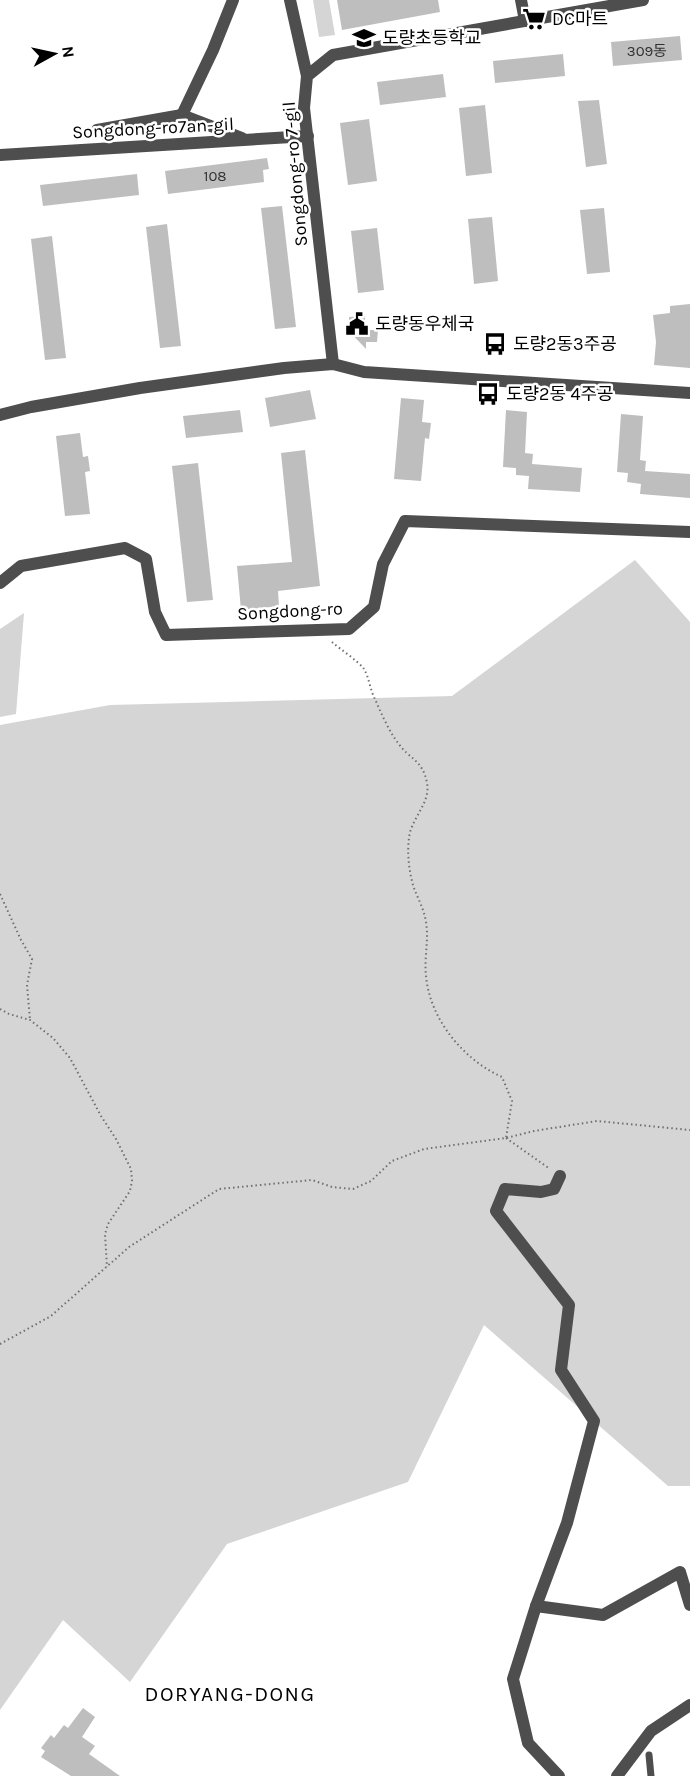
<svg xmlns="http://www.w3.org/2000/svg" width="690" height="1776" font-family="Karla,'Noto Sans KR',sans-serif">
<rect width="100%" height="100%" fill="#fff"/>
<g fill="#d5d5d5">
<path d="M313,0H329L335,35L319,37Z"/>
<path d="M635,560L690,622V1486H668L484,1325L408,1482L227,1544L130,1682L63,1620L0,1710V725L110,705L452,696Z"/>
<path d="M24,613L16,714L0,717V629Z"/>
</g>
<g fill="#bebebe">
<path d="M337,0H438L440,12L342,30Z"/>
<path d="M680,36L682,60L613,66L611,42Z"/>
<path d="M563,54L565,76L495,83L493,61Z"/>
<path d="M443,74L446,97L380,105L377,82Z"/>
<path d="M599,100L607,164L586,167L578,101Z"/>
<path d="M485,105L492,173L466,176L459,108Z"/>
<path d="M369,119L377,181L348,185L340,123Z"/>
<path d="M267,158L269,169L263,170L264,182L168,194L165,171Z"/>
<path d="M137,174L139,195L43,206L40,185Z"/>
<path d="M282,206L296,327L275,329L261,208Z"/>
<path d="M604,208L610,272L587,274L580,210Z"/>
<path d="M492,217L498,281L474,284L468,219Z"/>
<path d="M167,224L181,346L160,348L146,227Z"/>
<path d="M377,228L384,290L358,293L351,231Z"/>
<path d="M52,236L66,358L45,360L31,239Z"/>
<path d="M690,304V368L654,365L656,342L653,315L670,313V306Z"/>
<path d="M365,316V330H378L377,342H366V349L349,331V317Z"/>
<path d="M310,390L316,419L270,427L265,398Z"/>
<path d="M401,398L424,400L422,422L431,423L429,439L425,438L421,481L394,479Z"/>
<path d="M240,410L243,432L186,438L183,416Z"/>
<path d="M506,410L527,412L525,453L533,454L532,464L582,468L580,492L528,489L529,476L516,475V468L503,467Z"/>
<path d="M621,414L643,416L640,460L646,461L645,471L690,474V498L640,494L641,484L627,482L628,473L617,472Z"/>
<path d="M80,433L83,457L88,456L90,471L85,472L90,514L65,516L56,436Z"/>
<path d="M305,450L320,586L278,591L279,606L241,610L237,566L292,562L281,453Z"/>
<path d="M198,463L213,600L187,602L172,466Z"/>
<path d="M83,1708L95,1717L82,1737L95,1746L89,1754L120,1776H71L41,1757L45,1751L41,1748L51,1735L54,1738L64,1725L68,1728Z"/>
</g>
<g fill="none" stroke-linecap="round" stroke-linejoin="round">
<g stroke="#707070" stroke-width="2" stroke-dasharray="1.5 3" stroke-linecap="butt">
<path d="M332,642C341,650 357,660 364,669C369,677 370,690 375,699C380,711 390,733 398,743C409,759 423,760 427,783C431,803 411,818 409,838C407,853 409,873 414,888C418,899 424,909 426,922C429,940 424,958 426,976C430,1020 464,1060 502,1077L512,1101L506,1138"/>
<path d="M0,894L21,940L32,959L27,985L30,1020"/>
<path d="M0,1009L9,1014L30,1020L53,1038L70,1058L101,1116L116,1139L131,1169L132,1181L130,1191L108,1224L105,1234L107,1267"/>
<path d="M506,1138L550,1169"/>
<path d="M0,1344L51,1316L129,1247L219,1189L312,1180L332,1187L353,1189L371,1181L392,1161L424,1149L506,1138L534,1131L597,1121L690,1130"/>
</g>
<path stroke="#4e4e4e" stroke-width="7" d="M649,1755L651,1776"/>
<g stroke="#4e4e4e" stroke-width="12">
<path d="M233,0L213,50L182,115L242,138"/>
<path d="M290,0L307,76"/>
<path d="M521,0L525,21"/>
<path d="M97,130L182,115"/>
<path d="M0,155L308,136"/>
<path d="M333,364L304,108L307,76L333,55L643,0"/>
<path d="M0,583L21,566L125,548L146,559L155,612L166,635L349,629L374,607L383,564L405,521L690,532"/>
<path d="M536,1606L567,1523L594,1421L561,1370L569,1305L496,1211L505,1189L541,1192L554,1189L560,1176"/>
<path d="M559,1776L528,1743L513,1679L536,1606L603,1615L680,1572L690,1605"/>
<path d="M617,1776L651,1731L690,1705"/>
</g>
<path stroke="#4e4e4e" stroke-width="12" d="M0,415L31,407L140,388L284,368L333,364L364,372L690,393"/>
</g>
<defs>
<g id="supermarket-bare" transform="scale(1.8)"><path d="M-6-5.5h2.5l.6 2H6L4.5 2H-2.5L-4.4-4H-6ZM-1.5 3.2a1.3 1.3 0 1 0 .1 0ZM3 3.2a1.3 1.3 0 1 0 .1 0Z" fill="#000" stroke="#fff" stroke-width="2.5" paint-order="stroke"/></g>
<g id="school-bare" transform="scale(1.8)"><path d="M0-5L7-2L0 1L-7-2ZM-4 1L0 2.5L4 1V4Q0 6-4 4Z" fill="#000" stroke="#fff" stroke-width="2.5" paint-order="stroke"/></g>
<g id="civic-bare" transform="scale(1.8)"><path d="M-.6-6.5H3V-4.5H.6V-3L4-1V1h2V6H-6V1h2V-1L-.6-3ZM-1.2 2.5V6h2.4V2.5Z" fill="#000" stroke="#fff" stroke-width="2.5" paint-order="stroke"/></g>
<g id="bus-bare" transform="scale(1.8)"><path d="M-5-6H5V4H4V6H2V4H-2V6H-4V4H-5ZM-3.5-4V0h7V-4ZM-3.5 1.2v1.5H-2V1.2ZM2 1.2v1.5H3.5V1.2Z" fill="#000" stroke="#fff" stroke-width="2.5" paint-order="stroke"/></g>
</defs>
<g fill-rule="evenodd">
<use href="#supermarket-bare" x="534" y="19"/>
<use href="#school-bare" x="364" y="38"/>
<use href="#civic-bare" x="357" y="324"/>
<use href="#bus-bare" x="495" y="344"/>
<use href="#bus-bare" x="488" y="394"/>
</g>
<g text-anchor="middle" stroke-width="5" stroke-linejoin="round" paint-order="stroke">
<g font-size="15" fill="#303030">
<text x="647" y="56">309동</text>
<text x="215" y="181">108</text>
</g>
<g font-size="18" fill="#000" stroke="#fff" text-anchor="start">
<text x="552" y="25">DC마트</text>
<text x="382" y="44">도량초등학교</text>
<text x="375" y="330">도량동우체국</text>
<text x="513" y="350">도량2동3주공</text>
<text x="506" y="400">도량2동 4주공</text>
</g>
<g font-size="18" fill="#000" stroke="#fff">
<text transform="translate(153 128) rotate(-3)" y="6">Songdong-ro7an-gil</text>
<text transform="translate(295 174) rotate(-95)" y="6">Songdong-ro 7-gil</text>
<text transform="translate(290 611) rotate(-3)" y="6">Songdong-ro</text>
</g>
<g font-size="21" letter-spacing="1.5" fill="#000" stroke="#fff">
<text x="230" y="1701">DORYANG-DONG</text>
</g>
</g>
<g transform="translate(54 54) rotate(82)" stroke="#ffffff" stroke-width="4.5" paint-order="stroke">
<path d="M0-4.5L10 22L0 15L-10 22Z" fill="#000000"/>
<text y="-9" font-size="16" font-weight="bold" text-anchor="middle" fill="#000000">N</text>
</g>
</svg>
